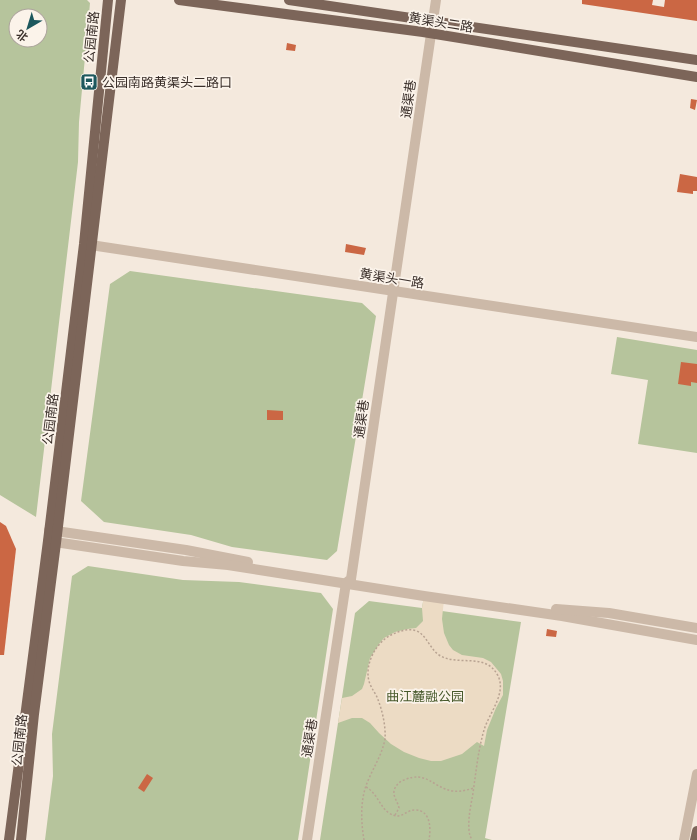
<svg xmlns="http://www.w3.org/2000/svg" width="697" height="840" font-family="Montserrat,'Noto Sans SC',sans-serif">
<rect width="100%" height="100%" fill="#f4e9dd"/>
<g fill="#b6c49c" fill-rule="evenodd">
<path d="M0,0H87L90,3L79,122L78,162L36,517L0,495ZM16,16H40V40H16Z"/>
<path d="M130,271L362,303L376,316L337,551L327,560L232,547L191,535L104,522L81,501L110,284Z"/>
<path d="M617,337L697,350V453L638,444L648,380L611,374Z"/>
<path d="M88,566L183,580L239,582L321,593L333,609L298,840H45L53,776L52,734L72,576Z"/>
<path d="M424,596L444,599L442,611L521,622L485,838L492,840H320L355,613L369,601L422,608Z"/>
</g>
<path fill="#ecdbc4" d="M424,596L444,599L442,619L444,633L449,645L453,650L462,655L483,658L491,662L501,674L503,681V695L496,708L487,730L484,746L477,742L462,754L441,761H431L419,758L404,752L391,744L379,733L370,723L362,718H352L338,723L342,698L352,696L362,689L364,684L370,658L379,644L384,638L395,632L407,629L416,628L423,621L422,608Z"/>
<g fill="#cb6744">
<path d="M582,0H653L652,5L664,7L665,0H697V21L582,4Z"/>
<path d="M287,43L296,45L295,51L286,50Z"/>
<path d="M691,99L697,100L695,110L690,108Z"/>
<path d="M680,174L697,177V191H693V194L677,192Z"/>
<path d="M346,244L366,248L364,255L345,252Z"/>
<path d="M681,362L697,364V383L691,382V386L678,384Z"/>
<path d="M267,410L283,411V420H267Z"/>
<path d="M0,522L6,526L16,549L4,655H0Z"/>
<path d="M547,629L557,631L556,637L546,636Z"/>
<path d="M147,774L153,778L144,792L138,788Z"/>
</g>
<g fill="none" stroke-linecap="round" stroke-linejoin="round">
<g stroke="#b8a392" stroke-width="1.5" stroke-dasharray="2 2" stroke-linecap="butt">
<path d="M366,787C378,794 379,806 389,813C401,821 405,810 415,810C431,810 431,829 429,840"/>
<path d="M395,815L399,808C398,802 393,797 394,791C395,786 400,781 404,780C427,770 433,788 453,791C460,792 467,790 474,788"/>
<path d="M364,840C361,822 360,801 367,783C373,768 382,755 385,739C386,726 382,709 377,697C375,693 372,689 370,684C363,667 375,643 391,635C399,631 408,628 417,631C427,636 430,649 439,655C458,667 484,652 497,674C508,692 489,713 484,730C478,751 476,772 473,793C471,805 468,817 469,829C469,833 470,836 472,840"/>
</g>
<g stroke="#ccb9a8" stroke-width="10">
<path d="M84,244L697,337"/>
<path d="M49,530L186,550L248,562"/>
<path d="M48,541L183,561L228,565L424,596L562,616L697,640"/>
<path d="M556,609L609,613L697,628"/>
<path d="M307,840L346,583L351,579L436,0"/>
<path d="M684,840L697,774"/>
</g>
<g stroke="#7c6559" stroke-width="10">
<path d="M179,0L423,32L697,77"/>
<path d="M289,0L697,60"/>
<path d="M9,840L48,541L84,244L108,0"/>
<path d="M21,840L34,714L56,543L121,0"/>
<path d="M695,840L697,831"/>
</g>
</g>
<defs>
<g id="bus-square" transform="scale(0.9)"><rect x="-9" y="-9" width="18" height="18" rx="4" fill="#1c575d" stroke="#fbf3ea"/><path d="M-5-6H5V4H4V6H2V4H-2V6H-4V4H-5ZM-3.5-4V0h7V-4ZM-3.5 1.2v1.5H-2V1.2ZM2 1.2v1.5H3.5V1.2Z" fill="#fff"/></g>
</defs>
<g fill-rule="evenodd">
<use href="#bus-square" x="89" y="82"/>
</g>
<g text-anchor="middle" stroke-width="3.5" stroke-linejoin="round" paint-order="stroke">
<g font-size="13" fill="#392e29" stroke="#fbf3ea">
<text transform="translate(441 22) rotate(9)" y="5">黄渠头二路</text>
<text transform="translate(91 37) rotate(-84)" y="5">公园南路</text>
<text transform="translate(408 99) rotate(-82)" y="5">通渠巷</text>
<text transform="translate(392 278) rotate(9)" y="5">黄渠头一路</text>
<text transform="translate(50 419) rotate(-83)" y="5">公园南路</text>
<text transform="translate(361 419) rotate(-82)" y="5">通渠巷</text>
<text transform="translate(309 738) rotate(-81)" y="5">通渠巷</text>
<text transform="translate(19 740) rotate(-84)" y="5">公园南路</text>
</g>
<g font-size="13" fill="#392e29" stroke="#fbf3ea" text-anchor="start">
<text x="102" y="87">公园南路黄渠头二路口</text>
</g>
<g font-size="13" fill="#47592b" stroke="#fbf3ea">
<text x="425" y="701">曲江麓融公园</text>
</g>
</g>
<g transform="translate(28 28) rotate(218)"><circle r="19" fill="#fbf3ea" stroke="#ada49d"/>
<path d="M0-3L7 15L0 10L-7 15Z" fill="#1c575d"/>
<text y="-6" font-size="11" font-weight="bold" text-anchor="middle" fill="#392e29">北</text>
</g>
</svg>
